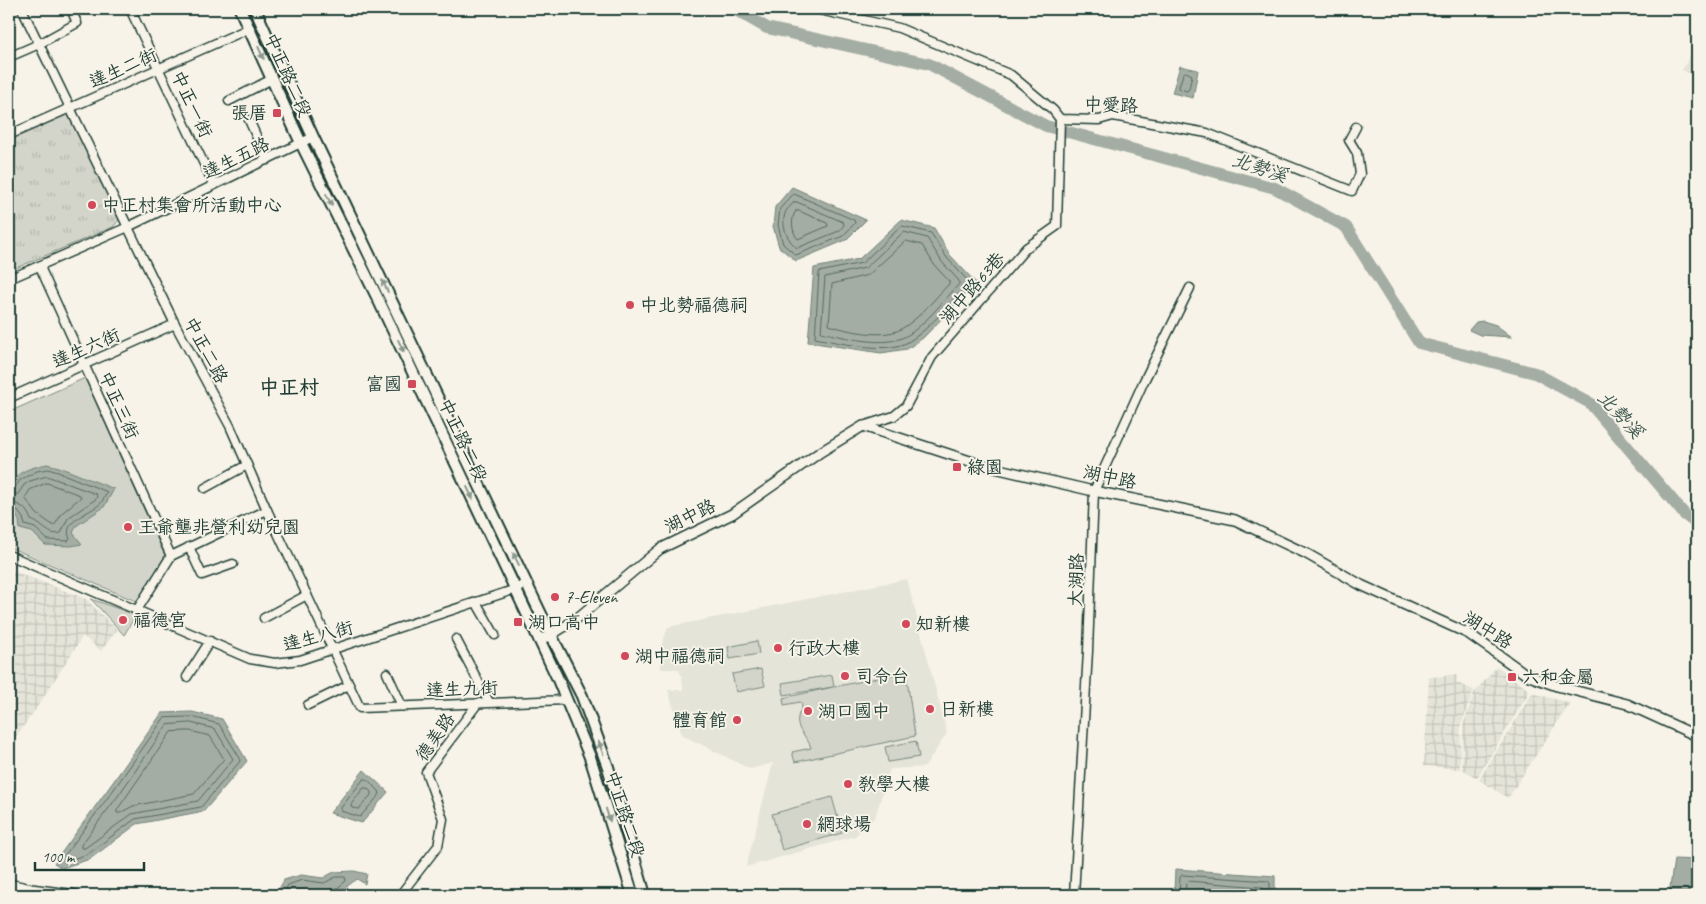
<svg xmlns="http://www.w3.org/2000/svg" width="1706" height="904" font-family="Caveat,'LXGW WenKai TC',sans-serif">
<defs>
<pattern id="industrial-grid" width="8" height="8" patternUnits="userSpaceOnUse" patternTransform="scale(1.25)"><rect width="8" height="8" fill="#e5e4d9"/><path d="M0 4h8M4 0v8" fill="none" stroke="#c4c4bb"/></pattern>
<pattern id="park-tufts" width="24" height="20" patternUnits="userSpaceOnUse" patternTransform="scale(1.25)"><rect width="24" height="20" fill="#d3d5ca"/><path d="M3 7l-1-3M5 7V3M7 7l1-3M15 17l-1-3M17 17v-4M19 17l1-3" fill="none" stroke="#b5b8ae"/></pattern>
</defs>
<rect width="100%" height="100%" fill="#f7f3e8"/>
<filter id="ink" filterUnits="userSpaceOnUse"><feTurbulence type="fractalNoise" baseFrequency=".02" numOctaves="2"/><feDisplacementMap in="SourceGraphic" scale="10" xChannelSelector="R" yChannelSelector="G"/><feConvolveMatrix kernelMatrix="1 2 1 2 8 2 1 2 1" color-interpolation-filters="sRGB"/></filter>
<g filter="url(#ink)">
<g fill="#e5e4d9">
<path d="M1697,44V78L1682,70Z"/>
<path d="M907,579L947,733L925,767L890,769L875,817L855,836L746,867L773,763L750,769L682,735L668,690H683L682,676L678,669H661L660,650L668,627Z"/>
</g>
<g fill="url(#industrial-grid)">
<path d="M9,569L86,599L117,630L101,651L83,636L36,709L9,746Z"/>
<path d="M1497,666L1530,691L1477,778L1462,769L1463,726L1474,693Z"/>
<path d="M1457,675V683L1474,690L1461,725L1460,769L1424,766L1429,677Z"/>
<path d="M1532,693L1570,703L1508,798L1479,780Z"/>
</g>
<g fill="#d3d5ca" stroke="#79897f">
<path d="M85,378L165,556L138,602L9,547V412Z"/>
<path d="M91,599L136,615L124,635Z"/>
<path d="M757,641L759,654L730,659L728,647Z"/>
<path d="M761,669L765,686L736,692L732,674Z"/>
<path d="M906,672L915,736L795,762L792,752L811,748C808,736 795,731 798,717C799,712 802,709 802,704L800,702L784,705L783,698L833,687L784,695L782,683L832,675L834,687Z"/>
<path d="M916,741L919,757L888,762L885,747Z"/>
<path d="M832,797L842,833L782,850L772,814Z"/>
</g>
<path fill="url(#park-tufts)" stroke="#79897f" d="M69,114L119,220L113,227L9,271V140Z"/>
<g fill="#a4ada3" stroke="#6f8077">
<path d="M1180,66L1198,70L1193,98L1172,93Z"/>
<path d="M792,187L866,220L846,240L796,261L779,247L773,226L775,207Z"/>
<path d="M901,220L934,228L950,255L976,283L923,338L907,349L881,353L808,342L814,268L859,259Z"/>
<path d="M1483,321L1496,325L1512,337L1480,335L1469,330L1476,322Z"/>
<path d="M47,464L59,467L114,489L104,507L76,526L73,533L82,544L71,546L45,545L32,532L20,529L19,520L14,514H9C9,506 7,497 9,489C12,472 33,467 47,464Z"/>
<path d="M192,712L222,719L247,761L204,811L137,824L90,859L62,868L54,863L108,789L162,713Z"/>
<path d="M364,770L388,792L362,823L330,813Z"/>
<path d="M1674,859L1697,860V895H1669Z"/>
<path d="M1175,869L1275,876V895H1174Z"/>
<path d="M354,871L367,874L365,884L357,879L339,892V895H279L278,891L284,880L301,875L323,878L334,872Z"/>
</g>
<g fill="none" stroke-linecap="round" stroke-linejoin="round">
<g stroke="#546a60" stroke-width="1">
<path d="M1186,72L1192,75L1189,89L1187,91L1180,89L1179,87L1183,74Z"/>
<path d="M794,194L854,220L855,223L843,236L796,255L783,244L778,225L780,209Z"/>
<path d="M794,202H797L843,222L844,225L839,231L797,248C787,240 780,224 786,211C788,208 792,205 794,202Z"/>
<path d="M796,211H799L827,223L828,226L798,239C792,233 790,218 796,211Z"/>
<path d="M902,226L931,233L947,258L968,281V284C951,302 927,332 906,343C885,354 837,342 815,338L819,272L862,263Z"/>
<path d="M904,232L927,238L942,262L959,281V284C946,298 920,331 902,338C880,347 844,337 821,332L825,277L865,268Z"/>
<path d="M906,241L922,245L935,266L949,281V284C935,298 918,320 901,329C884,339 847,331 829,325L832,284L868,275Z"/>
<path d="M47,483L80,495L81,497L63,512L54,526L37,514L25,498L30,490Z"/>
<path d="M9,490L14,489L20,480L37,471L48,469L58,472L105,491L107,493C105,496 103,500 101,503C91,513 61,520 70,539L68,541L48,540L35,528L25,525L23,518L17,510L9,509"/>
<path d="M9,496L18,494L24,485L30,481L47,476L96,494L97,496L96,499L68,518L61,533C49,537 43,524 31,520C27,509 21,503 9,503"/>
<path d="M192,717L219,724L241,760L201,807L135,819L88,854L66,861H64L65,855L112,792L164,718Z"/>
<path d="M191,723L215,729L233,759L198,801L132,814L85,848H81V845L118,796L167,725Z"/>
<path d="M190,731L210,736L224,759L194,794L133,806L120,813H117V810L171,732Z"/>
<path d="M364,779H367L379,791L380,794L360,817L341,811V808Z"/>
<path d="M364,788H367L371,792V795L359,809L352,808L351,805Z"/>
<path d="M283,895L288,885L302,880L324,883L336,877H345L346,881L335,890L334,895"/>
<path d="M1179,895L1180,877L1182,875L1268,881L1270,883V895"/>
<path d="M1185,895L1186,883L1188,881L1261,887L1263,888L1264,895"/>
<path d="M1193,895V891L1195,889L1254,894L1256,895"/>
</g>
<path stroke="#a4ada3" stroke-width="12" d="M734,9L767,28L929,64L1046,126L1275,188L1346,227L1419,343L1535,373L1590,403L1685,515L1697,524"/>
<g stroke="#1f3d34" stroke-width="11">
<g id="minor">
<path d="M22,9L175,324L230,426L267,510L360,708L566,700"/>
<path d="M130,9L214,185"/>
<path d="M815,9L899,28L1011,75L1053,110L1060,119L1099,120L1113,116L1207,133L1352,191L1360,174L1357,153L1349,140L1356,127"/>
<path d="M9,57L39,44L77,23L71,9"/>
<path d="M229,101L272,79"/>
<path d="M249,120L267,160"/>
<path d="M9,135L250,28"/>
<path d="M40,267L171,556"/>
<path d="M9,279L128,227L313,137"/>
<path d="M9,398L175,324"/>
<path d="M863,426L894,416L906,406L932,357L1026,248L1057,226L1060,119"/>
<path d="M205,488L247,465"/>
<path d="M189,547L202,575L233,564"/>
<path d="M9,555L250,659L275,663L300,660L516,589L527,583"/>
<path d="M476,602L495,635"/>
<path d="M137,610L171,556L267,510"/>
<path d="M264,618L307,595"/>
<path d="M456,639L489,702"/>
<path d="M387,673L402,706"/>
<path d="M187,677L210,641"/>
<path d="M308,705L349,685"/>
<path d="M400,895L438,846L443,819L426,772L478,703"/>
<path d="M1074,895L1088,651L1094,491L1143,383L1190,288"/>
</g>
</g>
<g stroke="#1f3d34" stroke-width="12">
<g id="tertiary">
<path d="M539,640L551,635L575,620L660,549L732,514L819,453L863,426L982,465L1089,490L1235,520L1307,554L1361,585L1469,634L1527,675L1557,686L1627,704L1697,736"/>
<path d="M9,884L31,889L76,895"/>
</g>
</g>
<g stroke="#1f3d34" stroke-width="14">
<g id="secondary">
<path d="M240,9L301,143L380,303L557,677L590,757L633,895"/>
<path d="M255,9L313,137L551,635L582,696L608,767L645,895"/>
</g>
</g>
<use href="#minor" stroke="#f7f3e8" stroke-width="8"/>
<use href="#tertiary" stroke="#f7f3e8" stroke-width="9"/>
<use href="#secondary" stroke="#f7f3e8" stroke-width="10"/>
</g>
<defs><path id="oneway-solid" d="M-6-.8H1V-3.2L6.5 0L1 3.2V.8H-6Z" transform="scale(1.25)"/></defs>
<g fill="#8b988e">
<use href="#oneway-solid" transform="translate(261 53) rotate(66)"/>
<use href="#oneway-solid" transform="translate(329 200) rotate(64)"/>
<use href="#oneway-solid" transform="translate(385 286) rotate(-116)"/>
<use href="#oneway-solid" transform="translate(401 346) rotate(65)"/>
<use href="#oneway-solid" transform="translate(470 493) rotate(65)"/>
<use href="#oneway-solid" transform="translate(516 559) rotate(-116)"/>
<use href="#oneway-solid" transform="translate(601 748) rotate(-110)"/>
<use href="#oneway-solid" transform="translate(608 815) rotate(72)"/>
</g>
</g>
<g fill="#d1495b" stroke="#f7f3e8" stroke-width="2">
<rect x="272" y="108" width="10" height="10" rx="2.5"/>
<circle cx="92" cy="205" r="5"/>
<circle cx="630" cy="305" r="5"/>
<rect x="407" y="379" width="10" height="10" rx="2.5"/>
<rect x="952" y="462" width="10" height="10" rx="2.5"/>
<circle cx="128" cy="527" r="5"/>
<circle cx="555" cy="597" r="5"/>
<circle cx="123" cy="620" r="5"/>
<rect x="513" y="617" width="10" height="10" rx="2.5"/>
<circle cx="906" cy="624" r="5"/>
<circle cx="778" cy="648" r="5"/>
<circle cx="625" cy="656" r="5"/>
<circle cx="845" cy="676" r="5"/>
<rect x="1507" y="672" width="10" height="10" rx="2.5"/>
<circle cx="930" cy="709" r="5"/>
<circle cx="808" cy="711" r="5"/>
<circle cx="737" cy="720" r="5"/>
<circle cx="848" cy="784" r="5"/>
<circle cx="807" cy="824" r="5"/>
</g>
<g text-anchor="middle" stroke-width="4" stroke-linejoin="round" paint-order="stroke">
<g font-size="18" fill="#1f3d34" stroke="#f7f3e8">
<text transform="translate(123 68) rotate(-24)" y="6">達生二街</text>
<text transform="translate(288 75) rotate(66)" y="6">中正路二段</text>
<text transform="translate(192 104) rotate(65)" y="6">中正一街</text>
<text transform="translate(1111 105) rotate(2)" y="6">中愛路</text>
<text transform="translate(236 158) rotate(-26)" y="6">達生五路</text>
<text transform="translate(972 288) rotate(-49)" y="6">湖中路63巷</text>
<text transform="translate(86 348) rotate(-24)" y="6">達生六街</text>
<text transform="translate(206 350) rotate(62)" y="6">中正二路</text>
<text transform="translate(119 405) rotate(66)" y="6">中正三街</text>
<text transform="translate(463 440) rotate(65)" y="6">中正路二段</text>
<text transform="translate(1110 477) rotate(12)" y="6">湖中路</text>
<text transform="translate(690 516) rotate(-26)" y="6">湖中路</text>
<text transform="translate(1076 580) rotate(-88)" y="6">大湖路</text>
<text transform="translate(1488 630) rotate(32)" y="6">湖中路</text>
<text transform="translate(318 636) rotate(-15)" y="6">達生八街</text>
<text transform="translate(462 689) rotate(-2)" y="6">達生九街</text>
<text transform="translate(435 737) rotate(-55)" y="6">德美路</text>
<text transform="translate(625 814) rotate(72)" y="6">中正路二段</text>
</g>
<g font-size="18" fill="#1f3d34" stroke="#f7f3e8" text-anchor="start">
<text x="267" y="119" text-anchor="end">張厝</text>
<text x="102" y="211">中正村集會所活動中心</text>
<text x="640" y="311">中北勢福德祠</text>
<text x="402" y="390" text-anchor="end">富國</text>
<text x="967" y="473">綠園</text>
<text x="138" y="533">王爺壟非營利幼兒園</text>
<text x="565" y="603">7-Eleven</text>
<text x="133" y="626">福德宫</text>
<text x="528" y="628">湖口高中</text>
<text x="916" y="630">知新樓</text>
<text x="788" y="654">行政大樓</text>
<text x="635" y="662">湖中福德祠</text>
<text x="855" y="682">司令台</text>
<text x="1522" y="683">六和金屬</text>
<text x="940" y="715">日新樓</text>
<text x="818" y="717">湖口國中</text>
<text x="727" y="726" text-anchor="end">體育館</text>
<text x="858" y="790">教學大樓</text>
<text x="817" y="830">網球場</text>
</g>
<g font-size="19" font-style="italic" fill="#405950" stroke="#f7f3e8">
<text transform="translate(1260 167) rotate(18)" y="7">北勢溪</text>
<text transform="translate(1621 414) rotate(47)" y="7">北勢溪</text>
</g>
<g font-size="20" font-weight="bold" fill="#1f3d34" stroke="#f7f3e8">
<text x="289" y="394">中正村</text>
</g>
</g>
<rect width="1706" height="904" fill="none" stroke="#f7f3e8" stroke-width="30"/>
<rect x="15" y="15" width="1676" height="874" fill="none" stroke="#1f3d34" stroke-width="2" filter="url(#ink)"/>
<path d="M35 862v8h109v-8" fill="none" stroke="#1f3d34" stroke-width="2.5"/>
<text x="42" y="862" font-size="15" fill="#1f3d34" stroke="#f7f3e8" stroke-width="4" paint-order="stroke">100 m</text>
</svg>
